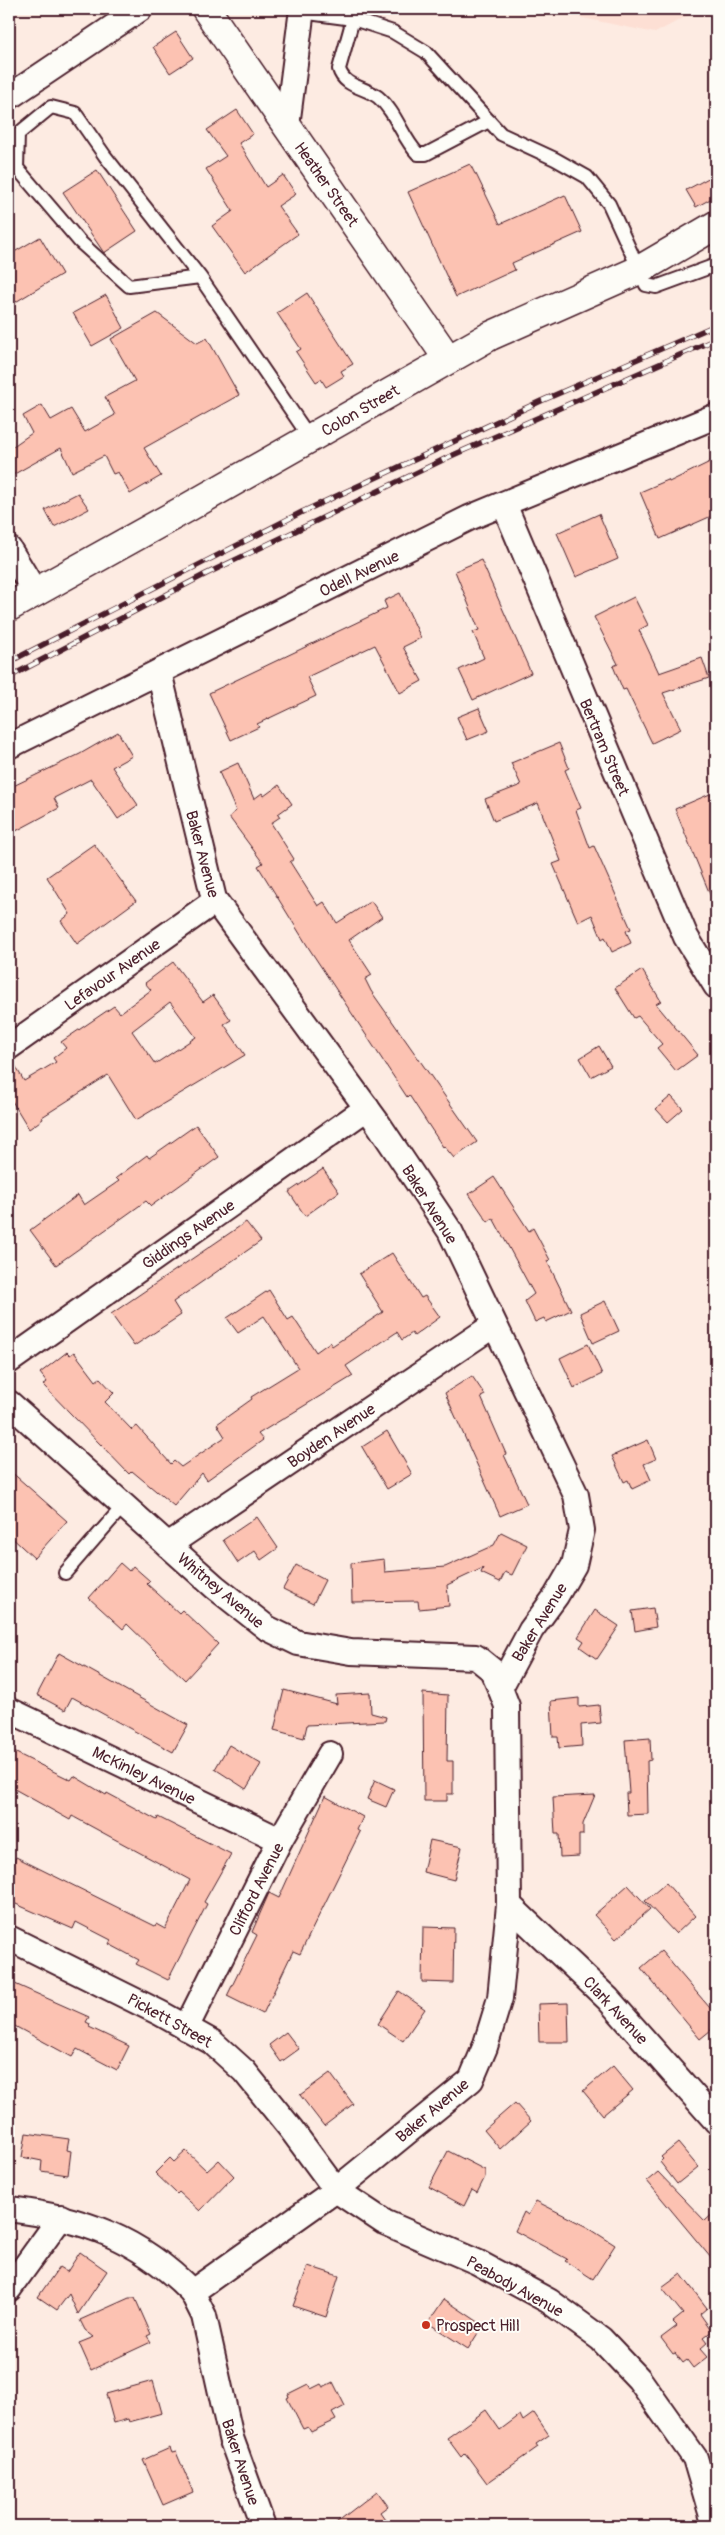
<svg xmlns="http://www.w3.org/2000/svg" width="725" height="2535" font-family="Pangolin,sans-serif">
<rect width="100%" height="100%" fill="#fdebe2"/>
<filter id="ink" filterUnits="userSpaceOnUse"><feTurbulence type="fractalNoise" baseFrequency=".02" numOctaves="2"/><feDisplacementMap in="SourceGraphic" scale="10" xChannelSelector="R" yChannelSelector="G"/><feConvolveMatrix kernelMatrix="1 2 1 2 8 2 1 2 1" color-interpolation-filters="sRGB"/></filter>
<g filter="url(#ink)">
<path fill="#fddfd4" d="M540,9H700L655,33Z"/>
<g fill="#fcc2b2" stroke="#4a1f2b" fill-rule="evenodd">
<path d="M176,32L193,58L170,73L153,47Z"/>
<path d="M237,110L253,134L239,143L266,187L283,175L296,194L278,206L298,234L245,272L212,226L233,211L206,169L226,156L207,130Z"/>
<path d="M470,164L475,174H476L500,224L565,195L582,232L512,263L515,270L456,297L408,192Z"/>
<path d="M97,170L137,231L104,253L63,192Z"/>
<path d="M716,174V196L696,207L686,190Z"/>
<path d="M40,237L62,274L9,306V255Z"/>
<path d="M307,293L353,364L341,371L344,376L326,387L321,379L316,382L296,352L301,349L277,313Z"/>
<path d="M106,295L124,328L92,346L73,313Z"/>
<path d="M157,313L197,343L207,338L239,395L144,448L161,476L130,494L118,472L113,474L104,456L72,472L61,448L9,477V449L32,433L23,416L42,405L51,420L71,409L85,432L115,415L105,397L135,381L111,339Z"/>
<path d="M716,459V514L660,539L640,492L668,480L669,482Z"/>
<path d="M78,493L89,509L54,527L45,510Z"/>
<path d="M599,514L618,559L576,577L557,533Z"/>
<path d="M481,560L531,673L473,700L459,670L484,658L473,632L479,630L455,571Z"/>
<path d="M400,593L421,638L403,647L422,681L400,693L375,645L307,677L316,696L257,724L259,727L231,740L209,693L387,608L384,601Z"/>
<path d="M634,597L648,625L639,630L659,673L702,658L709,678L663,693L681,729L652,743L626,689L623,690L613,666L618,664L594,617Z"/>
<path d="M479,708L489,731L467,740L457,717Z"/>
<path d="M118,732L132,756L112,767L138,805L118,819L91,779L54,798L59,808L16,831L9,817V788L80,754Z"/>
<path d="M559,743L569,768L565,770L581,808L576,810L590,848L594,846L631,929L626,931L631,943L612,952L605,937L602,939L592,915L578,922L553,864L561,861L538,803L494,821L485,799L521,785L511,763Z"/>
<path d="M238,763L254,799L262,793L264,796L279,785L292,804L278,814L280,817L271,823L294,859L290,862L318,906L324,902L337,923L371,901L382,917L349,940L372,975L365,979L371,991L477,1142L454,1158L444,1146L443,1147L409,1095L407,1097L310,950L258,866L263,863L229,817L236,811L219,772Z"/>
<path d="M710,794L716,808V909L675,809Z"/>
<path d="M94,844L136,901L77,944L61,921L70,914L47,877Z"/>
<path d="M173,962L203,1002L213,995L231,1020L224,1024L245,1055L136,1120L108,1075L42,1117L43,1119L29,1129L9,1096V1060H12L24,1081L56,1062L53,1058L66,1048L61,1042L114,1006L120,1013L151,990L145,983ZM170,1002L196,1037L155,1064L132,1031Z"/>
<path d="M642,970L661,1001L656,1004L698,1055L676,1071L657,1048L662,1044L638,1016L634,1018L615,988Z"/>
<path d="M599,1046L611,1066L591,1077L580,1058Z"/>
<path d="M671,1096L683,1109L668,1122L656,1109Z"/>
<path d="M196,1125L219,1157L151,1206L146,1201L56,1265L30,1230L78,1195L84,1205L119,1181L116,1178L147,1155L149,1158Z"/>
<path d="M323,1169L339,1192L305,1216L289,1192Z"/>
<path d="M494,1177L529,1231L533,1228L550,1260L547,1261L571,1310L546,1322L544,1318L535,1322L525,1301L534,1294L493,1218L488,1222L469,1194Z"/>
<path d="M246,1222L261,1241L173,1302L181,1315L134,1346L111,1314Z"/>
<path d="M392,1253L421,1298L425,1296L440,1317L414,1336L412,1333L402,1340L397,1332L346,1366L353,1376L258,1434L263,1440L207,1480L202,1473L174,1506L132,1471L129,1474L43,1385L47,1382L40,1373L67,1352L70,1355L74,1352L96,1381L100,1378L114,1393L105,1402L132,1430L137,1426L171,1464L174,1461L181,1467L225,1437L217,1424L252,1399L251,1397L298,1368L264,1316L238,1333L227,1318L269,1290L288,1320L293,1317L316,1352L330,1342L332,1346L383,1312L359,1274Z"/>
<path d="M605,1301L619,1331L593,1343L580,1313Z"/>
<path d="M588,1344L602,1374L574,1388L560,1358Z"/>
<path d="M472,1376L485,1395L481,1397L506,1454L504,1455L527,1504L500,1516L445,1393Z"/>
<path d="M387,1431L412,1474L387,1489L362,1447Z"/>
<path d="M648,1440L656,1459L644,1464L651,1480L632,1489L628,1480L624,1482L612,1456Z"/>
<path d="M9,1470L67,1521L34,1558L9,1535Z"/>
<path d="M257,1517L278,1548L261,1560L255,1551L238,1563L223,1540Z"/>
<path d="M501,1532L527,1545L512,1575L505,1572L500,1582L481,1573L483,1568L447,1585L449,1606L419,1609L418,1601L352,1602L351,1563L384,1559L385,1572L445,1567L494,1545Z"/>
<path d="M120,1563L129,1571L133,1566L150,1581L147,1584L179,1613L182,1610L218,1644L185,1680L127,1624L123,1629L89,1598Z"/>
<path d="M296,1565L325,1580L313,1604L283,1589Z"/>
<path d="M653,1608L656,1627L635,1631L632,1611Z"/>
<path d="M595,1610L619,1626L597,1659L580,1647L584,1641L578,1637Z"/>
<path d="M59,1653L188,1725L173,1752L72,1697L65,1710L37,1695Z"/>
<path d="M284,1690L337,1704L336,1695L370,1693L371,1713L386,1717L385,1721L307,1725L304,1738L274,1730Z"/>
<path d="M423,1693L448,1695L447,1761H453V1794H447V1801H424Z"/>
<path d="M579,1698V1707L599,1705L601,1723L581,1725L582,1746L559,1748L558,1737H553L551,1701Z"/>
<path d="M650,1738L651,1760L647,1761L648,1814L627,1815L626,1793H629L625,1740Z"/>
<path d="M229,1745L261,1764L246,1789L215,1769Z"/>
<path d="M14,1752L71,1780L74,1776L106,1795L107,1793L157,1820L158,1817L231,1854L204,1902L207,1904L168,1980L136,1964L139,1960L109,1944L111,1940L76,1922L73,1929L9,1901V1872L16,1857L155,1926L156,1924L165,1929L190,1880L72,1816L70,1820L9,1786V1762Z"/>
<path d="M375,1780L394,1789L386,1807L367,1799Z"/>
<path d="M595,1795L583,1824V1835H579V1856L560,1857L559,1834H555L553,1797Z"/>
<path d="M325,1796L363,1817L357,1830L360,1832L300,1954L293,1951L263,2014L227,1996L257,1935L252,1932L269,1893L279,1898Z"/>
<path d="M430,1840L462,1847L454,1880L423,1872Z"/>
<path d="M666,1883L695,1916L676,1934L645,1901Z"/>
<path d="M628,1885L650,1909L616,1939L594,1915Z"/>
<path d="M423,1927L454,1928L453,1983L422,1982Z"/>
<path d="M661,1951L716,2015V2026L700,2039L641,1968Z"/>
<path d="M15,1984L89,2017L86,2022L90,2024L89,2027L129,2046L117,2070L77,2049L72,2057L9,2023V1997Z"/>
<path d="M399,1991L425,2009L403,2041L378,2024Z"/>
<path d="M568,2003L569,2042H539L538,2004Z"/>
<path d="M286,2032L299,2049L281,2062L269,2045Z"/>
<path d="M613,2066L633,2090L603,2115L583,2091Z"/>
<path d="M330,2073L353,2104L324,2126L300,2095Z"/>
<path d="M515,2103L531,2121L500,2149L484,2130Z"/>
<path d="M26,2133L69,2139L67,2150L71,2151L68,2175L41,2171L42,2161L22,2157Z"/>
<path d="M678,2143L698,2167L677,2184L660,2162L663,2159L661,2157Z"/>
<path d="M186,2151L207,2171L219,2160L234,2176L200,2211L179,2192L177,2194L155,2173L170,2158L174,2162Z"/>
<path d="M448,2151L485,2170V2177L477,2193L472,2190L464,2206L429,2187Z"/>
<path d="M658,2172L705,2221L716,2211V2264L647,2181Z"/>
<path d="M536,2201L587,2227L615,2245L593,2279L565,2261L567,2259L515,2231L524,2212L528,2215Z"/>
<path d="M80,2252L107,2271L78,2314L69,2294L57,2310L38,2297L59,2267L67,2272Z"/>
<path d="M308,2266L339,2276L326,2317L293,2306Z"/>
<path d="M681,2274L707,2308L700,2314L712,2331L704,2337L708,2342L700,2349L707,2357L693,2368L687,2360L683,2363L675,2353L673,2354L661,2338L677,2326L673,2322L683,2314L662,2288Z"/>
<path d="M129,2298H135L151,2334L147,2336L151,2342L91,2370L79,2343L94,2337L85,2330L80,2320Z"/>
<path d="M444,2299L483,2325L468,2349L428,2323Z"/>
<path d="M153,2381L162,2413L129,2422L128,2419L114,2423L106,2394Z"/>
<path d="M333,2382L345,2406L332,2413L336,2420L311,2432L308,2427L303,2429L287,2398L289,2397L288,2394L308,2384L311,2389L321,2384L323,2387Z"/>
<path d="M486,2410L500,2430L520,2415L523,2421L534,2413L549,2435L536,2444L538,2447L487,2483L465,2453L461,2457L447,2438Z"/>
<path d="M170,2448L172,2453L176,2452L193,2492L163,2505L143,2460Z"/>
<path d="M377,2491L388,2506L380,2512L390,2526H332Z"/>
</g>
<g fill="none" stroke-linecap="round" stroke-linejoin="round">
<g stroke="#4a1f2b" stroke-width="16">
<g id="lane">
<path d="M301,12L353,19L393,32L426,52L501,134L555,159L587,177L609,204L646,285L656,287L716,265"/>
<path d="M353,19L339,69C344,87 365,87 378,97C397,113 402,138 418,154H426L489,121"/>
<path d="M200,277L105,156L75,113L51,107L18,134L17,168L80,242L129,286L200,277L310,438"/>
<path d="M65,1573L124,1505"/>
</g>
</g>
<g stroke="#4a1f2b" stroke-width="28">
<g id="street">
<path d="M9,97L140,9"/>
<path d="M287,126L302,9"/>
<path d="M504,504L686,937L716,986"/>
<path d="M9,549L35,592"/>
<path d="M159,672L214,899L377,1122L450,1231L576,1495L582,1530L574,1565L556,1596L531,1630L500,1688L507,1706L509,1905L500,1998L485,2047L471,2080L336,2190L192,2292L204,2316L231,2438L263,2526"/>
<path d="M9,746L469,518L716,416"/>
<path d="M9,1047L215,901"/>
<path d="M9,1361L367,1108"/>
<path d="M9,1403L215,1587L267,1628L298,1643L351,1652L476,1657L492,1670L500,1688"/>
<path d="M168,1545L494,1325"/>
<path d="M9,1710L280,1840"/>
<path d="M509,1905L608,1999L716,2121"/>
<path d="M9,1938L160,2013L212,2042L244,2071L291,2129L336,2190L384,2222L477,2262L549,2301L601,2339L639,2379L695,2458L715,2526"/>
<path d="M186,2028L280,1840L330,1754"/>
<path d="M9,2209C83,2218 139,2238 192,2292"/>
<path d="M9,2289L61,2217"/>
</g>
</g>
<g stroke="#4a1f2b" stroke-width="31">
<g id="secondary">
<path d="M206,9L448,359"/>
<path d="M9,607L187,508L490,336L639,270L716,225"/>
</g>
</g>
<use href="#lane" stroke="#fdfcf7" stroke-width="12"/>
<use href="#street" stroke="#fdfcf7" stroke-width="24"/>
<use href="#secondary" stroke="#fdfcf7" stroke-width="28"/>
<g stroke="#4a1f2b" stroke-width="5.5">
<g id="rail">
<path d="M9,662L302,512L541,401L716,325"/>
<path d="M9,677L206,574L451,456L716,339"/>
</g>
</g>
<use href="#rail" stroke="#fdfcf7" stroke-width="4" stroke-dasharray="11" stroke-linecap="butt"/>
</g>
</g>
<circle fill="#c8321e" stroke="#fdfcf7" stroke-width="2" cx="426" cy="2325" r="5"/>
<g text-anchor="middle" stroke-width="4" stroke-linejoin="round" paint-order="stroke">
<g font-size="16" fill="#4a1f2b" stroke="#fdfcf7">
<text transform="translate(327 184) rotate(55)" y="6">Heather Street</text>
<text transform="translate(360 410) rotate(-30)" y="6">Colon Street</text>
<text transform="translate(359 573) rotate(-26)" y="6">Odell Avenue</text>
<text transform="translate(605 747) rotate(67)" y="6">Bertram Street</text>
<text transform="translate(203 854) rotate(75)" y="6">Baker Avenue</text>
<text transform="translate(112 974) rotate(-35)" y="6">Lefavour Avenue</text>
<text transform="translate(430 1204) rotate(58)" y="6">Baker Avenue</text>
<text transform="translate(188 1234) rotate(-35)" y="6">Giddings Avenue</text>
<text transform="translate(331 1435) rotate(-34)" y="6">Boyden Avenue</text>
<text transform="translate(221 1590) rotate(40)" y="6">Whitney Avenue</text>
<text transform="translate(539 1622) rotate(-58)" y="6">Baker Avenue</text>
<text transform="translate(144 1775) rotate(26)" y="6">McKinley Avenue</text>
<text transform="translate(256 1889) rotate(-63)" y="6">Clifford Avenue</text>
<text transform="translate(616 2010) rotate(47)" y="6">Clark Avenue</text>
<text transform="translate(170 2020) rotate(29)" y="6">Pickett Street</text>
<text transform="translate(432 2110) rotate(-40)" y="6">Baker Avenue</text>
<text transform="translate(515 2286) rotate(29)" y="6">Peabody Avenue</text>
<text transform="translate(241 2462) rotate(72)" y="6">Baker Avenue</text>
</g>
<g font-size="16" fill="#4a1f2b" stroke="#fdfcf7" text-anchor="start">
<text x="436" y="2331">Prospect Hill</text>
</g>
</g>
<rect width="725" height="2535" fill="none" stroke="#fdfcf7" stroke-width="30"/>
<rect x="15" y="15" width="695" height="2505" fill="none" stroke="#4a1f2b" stroke-width="2" filter="url(#ink)"/>
</svg>
